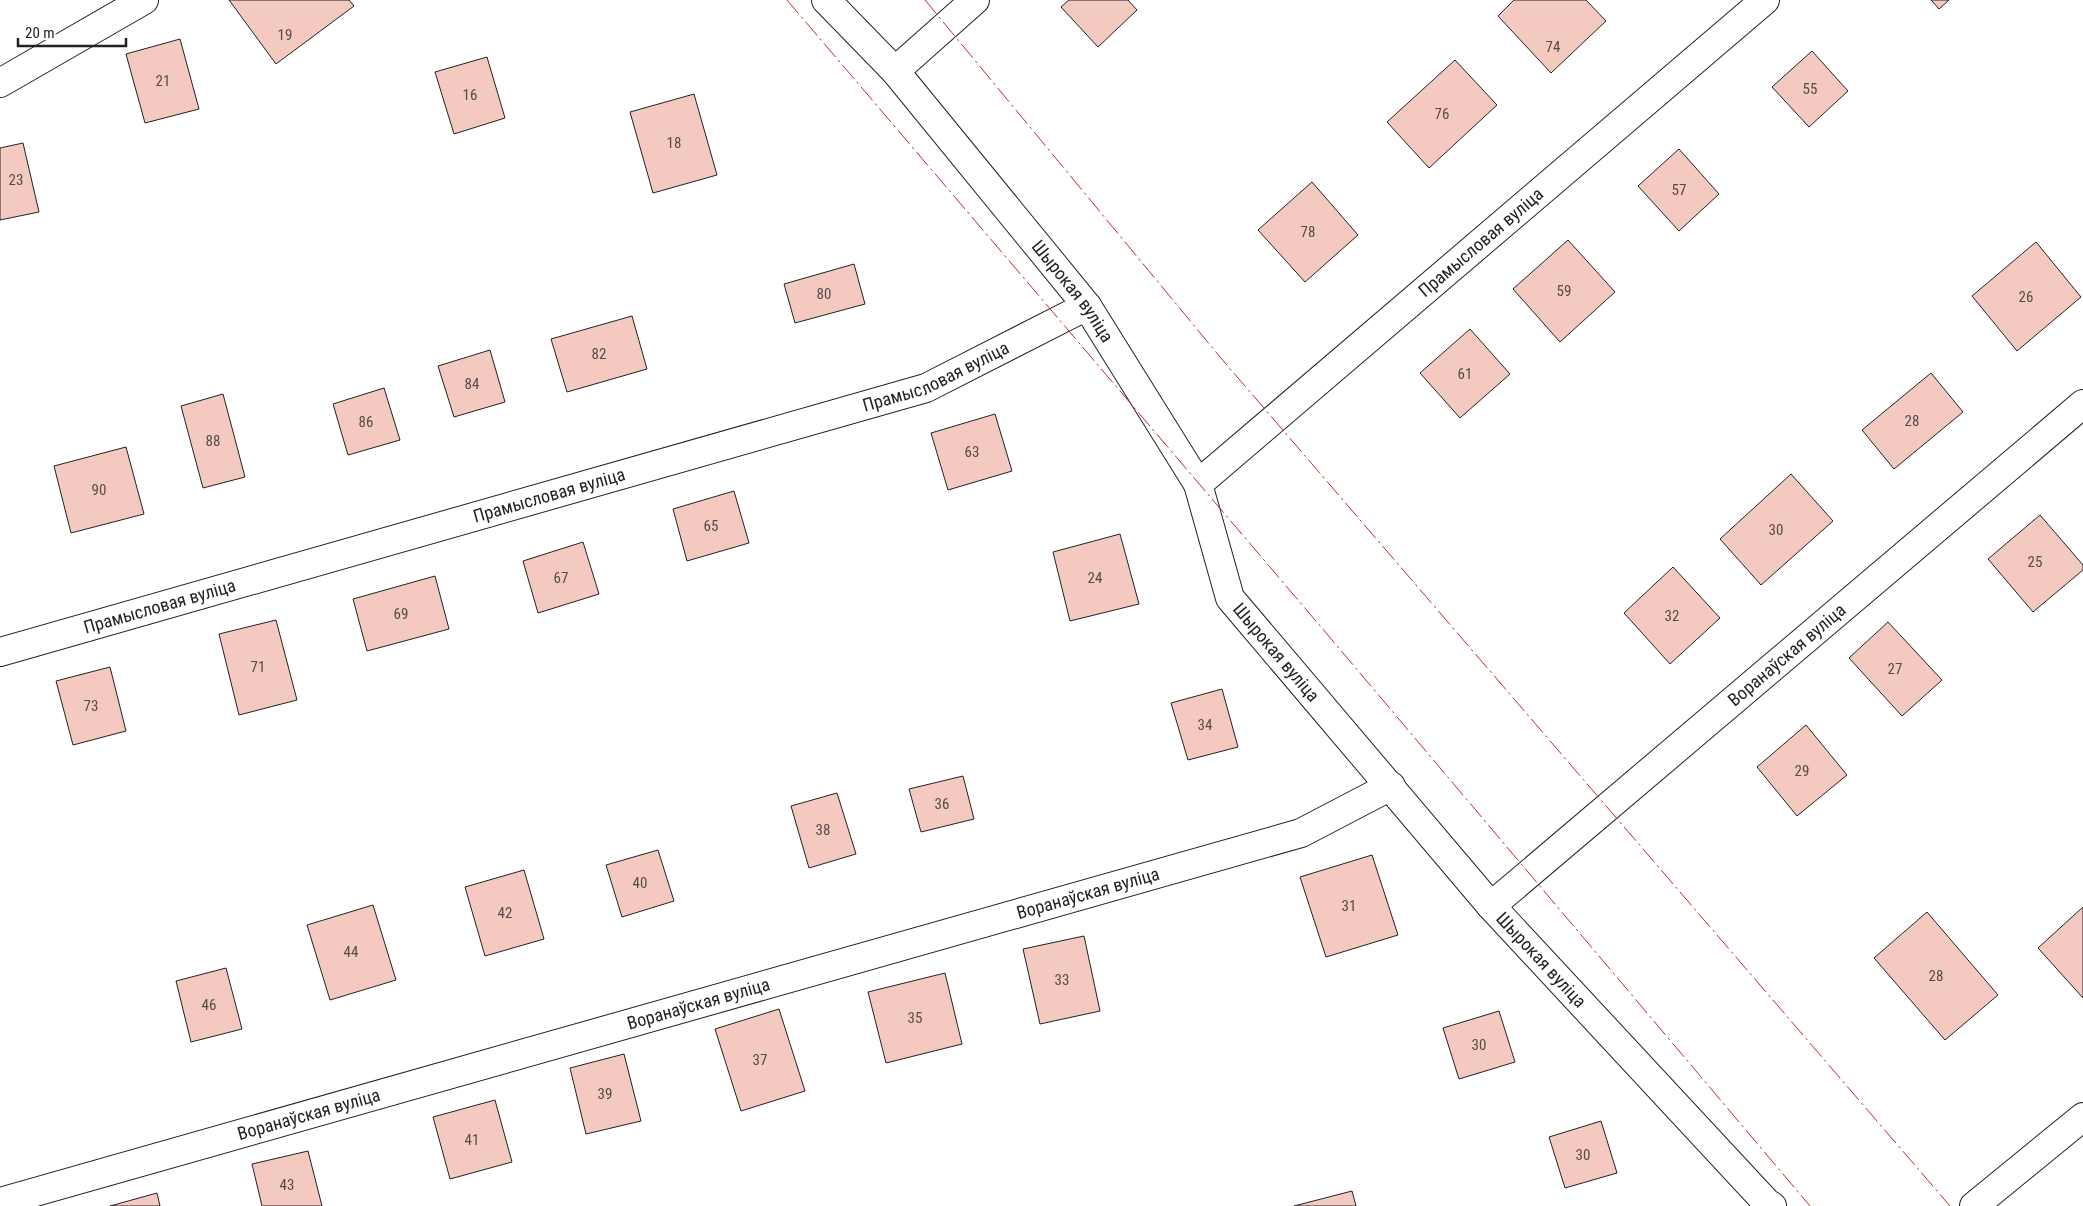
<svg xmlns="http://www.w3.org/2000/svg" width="2083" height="1206" font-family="'Roboto Condensed',sans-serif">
<rect width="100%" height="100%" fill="#fff"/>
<g fill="#f3c9c0" stroke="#222">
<path d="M229,0H349L354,6L276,64Z"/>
<path d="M1069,0H1128L1137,10L1098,47L1061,7Z"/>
<path d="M1514,0H1586L1606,21L1551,73L1498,16Z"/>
<path d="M1931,0H1949L1939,9Z"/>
<path d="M180,39L199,109L145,123L126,54Z"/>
<path d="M1812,51L1848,91L1809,127L1772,87Z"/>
<path d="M487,57L505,118L454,134L435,72Z"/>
<path d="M1455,60L1497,105L1429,168L1387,122Z"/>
<path d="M694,94L717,175L653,193L630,112Z"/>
<path d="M23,143L39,212L0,220V148Z"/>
<path d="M1679,149L1719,194L1679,231L1638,186Z"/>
<path d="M1312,182L1358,235L1305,282L1258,230Z"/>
<path d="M1568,240L1615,292L1560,342L1513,289Z"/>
<path d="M2036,242L2081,297L2017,351L1972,296Z"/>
<path d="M854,264L865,304L795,323L784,284Z"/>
<path d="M632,316L647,369L567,392L551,339Z"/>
<path d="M1470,329L1510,374L1460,418L1420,373Z"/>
<path d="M490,350L505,402L454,417L438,366Z"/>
<path d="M1931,373L1963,412L1894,469L1862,430Z"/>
<path d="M384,388L400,440L348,455L333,404Z"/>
<path d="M223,394L245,477L203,488L181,406Z"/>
<path d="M995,414L1012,471L948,490L931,433Z"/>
<path d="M126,447L144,514L71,533L54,466Z"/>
<path d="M1791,474L1833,521L1761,585L1720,539Z"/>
<path d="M734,491L749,543L687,561L673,509Z"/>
<path d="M2040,515L2083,565V570L2033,612L1988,559Z"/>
<path d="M1120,534L1139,604L1070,621L1053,552Z"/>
<path d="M583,542L599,594L538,613L523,561Z"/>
<path d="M1673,567L1720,618L1670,664L1624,613Z"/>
<path d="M435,576L449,629L367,651L353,599Z"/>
<path d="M276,620L297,700L239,715L219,634Z"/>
<path d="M1888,622L1942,680L1902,716L1849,658Z"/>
<path d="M110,667L126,731L73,745L56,681Z"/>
<path d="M1222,689L1238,747L1188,760L1171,703Z"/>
<path d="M1806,725L1847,775L1797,816L1757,767Z"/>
<path d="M963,776L974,819L921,832L909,789Z"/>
<path d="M837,793L856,854L809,868L791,806Z"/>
<path d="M658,850L674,901L622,917L606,865Z"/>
<path d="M1372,855L1398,935L1326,957L1300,877Z"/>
<path d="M524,870L544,939L485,956L465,887Z"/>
<path d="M373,905L396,980L330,1000L307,925Z"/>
<path d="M2083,907V998L2038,948Z"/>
<path d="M1927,912L1998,995L1945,1040L1874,958Z"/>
<path d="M1084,936L1100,1011L1040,1024L1023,949Z"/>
<path d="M226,968L242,1029L191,1042L176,981Z"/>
<path d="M945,973L962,1044L886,1063L868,992Z"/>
<path d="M779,1009L805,1091L741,1111L715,1029Z"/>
<path d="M1499,1011L1515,1062L1459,1079L1443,1028Z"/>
<path d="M624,1054L641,1121L586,1134L570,1068Z"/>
<path d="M495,1100L512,1162L450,1179L433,1117Z"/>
<path d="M1601,1121L1617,1173L1565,1188L1549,1137Z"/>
<path d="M308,1151L322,1206H262L252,1164Z"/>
<path d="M1352,1191L1356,1206H1294Z"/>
<path d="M157,1193L160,1206H110Z"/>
</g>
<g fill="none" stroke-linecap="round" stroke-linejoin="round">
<g stroke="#222" stroke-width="30">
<g id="minor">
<path id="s1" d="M826,0L895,71L1087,306L1198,484L1230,598L1491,906L1767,1203L1772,1206"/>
<path d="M895,71L975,0"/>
<path d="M0,83L144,0"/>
<path id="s2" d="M1198,484L1765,0"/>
<path id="s3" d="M0,652L926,388L1087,306"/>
<path id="s4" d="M1491,906L2083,404"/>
<path id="s5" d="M0,1202L1301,833L1391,786"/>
<path d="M1974,1206L2083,1117"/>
</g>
</g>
<use href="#minor" stroke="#fff" stroke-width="28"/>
<g stroke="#c62828" stroke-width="1" stroke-dasharray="18 4 2.5 4" stroke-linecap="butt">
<path d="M787,0L1327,634L1810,1206"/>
<path d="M925,0L1220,357L1950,1206"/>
</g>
</g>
<g text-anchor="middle" stroke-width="4" stroke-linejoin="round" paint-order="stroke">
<g font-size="15" fill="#564c4a">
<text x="285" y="40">19</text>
<text x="1553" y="52">74</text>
<text x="163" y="86">21</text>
<text x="1810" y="94">55</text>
<text x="470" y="100">16</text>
<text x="1442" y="119">76</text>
<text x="674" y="148">18</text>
<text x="16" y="185">23</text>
<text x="1679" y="195">57</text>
<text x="1308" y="237">78</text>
<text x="1564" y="296">59</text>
<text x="824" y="299">80</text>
<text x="2026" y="302">26</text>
<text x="599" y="359">82</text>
<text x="1465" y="379">61</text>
<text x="472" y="389">84</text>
<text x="1912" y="426">28</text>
<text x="366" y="427">86</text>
<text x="213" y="446">88</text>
<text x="972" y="457">63</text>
<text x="99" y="495">90</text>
<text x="711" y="531">65</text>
<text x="1776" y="535">30</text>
<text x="2035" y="567">25</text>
<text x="561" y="583">67</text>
<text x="1095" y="583">24</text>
<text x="401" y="619">69</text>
<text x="1672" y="621">32</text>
<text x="258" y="672">71</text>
<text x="1895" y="674">27</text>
<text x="91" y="711">73</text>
<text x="1205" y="730">34</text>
<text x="1802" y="776">29</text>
<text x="942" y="809">36</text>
<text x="823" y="835">38</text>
<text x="640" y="888">40</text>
<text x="1349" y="911">31</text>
<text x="505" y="918">42</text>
<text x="351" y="957">44</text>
<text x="1936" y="981">28</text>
<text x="1062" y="985">33</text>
<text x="209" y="1010">46</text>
<text x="915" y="1023">35</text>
<text x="1479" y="1050">30</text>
<text x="760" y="1065">37</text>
<text x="605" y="1099">39</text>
<text x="472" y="1145">41</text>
<text x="1583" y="1160">30</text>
<text x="287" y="1190">43</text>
</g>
<g font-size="18" fill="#222" stroke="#fff">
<text dy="6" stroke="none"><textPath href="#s2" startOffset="372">Прамысловая вуліца</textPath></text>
<text dy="6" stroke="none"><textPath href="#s1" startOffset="382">Шырокая вуліца</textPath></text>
<text dy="6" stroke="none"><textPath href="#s3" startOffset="976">Прамысловая вуліца</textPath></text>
<text dy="6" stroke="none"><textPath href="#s3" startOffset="571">Прамысловая вуліца</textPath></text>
<text dy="6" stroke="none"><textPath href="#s3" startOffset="166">Прамысловая вуліца</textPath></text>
<text dy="6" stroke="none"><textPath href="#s1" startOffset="802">Шырокая вуліца</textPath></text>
<text dy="6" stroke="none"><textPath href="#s4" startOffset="388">Воранаўская вуліца</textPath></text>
<text dy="6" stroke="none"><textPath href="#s5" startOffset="1131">Воранаўская вуліца</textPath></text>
<text dy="6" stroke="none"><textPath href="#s1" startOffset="1208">Шырокая вуліца</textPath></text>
<text dy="6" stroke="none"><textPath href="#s5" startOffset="726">Воранаўская вуліца</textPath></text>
<text dy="6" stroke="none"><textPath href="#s5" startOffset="321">Воранаўская вуліца</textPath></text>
</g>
</g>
<path d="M18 38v8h108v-8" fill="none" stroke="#222222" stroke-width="2.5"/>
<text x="25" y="38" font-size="15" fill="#222222" stroke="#ffffff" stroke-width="4" paint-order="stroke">20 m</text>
</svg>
